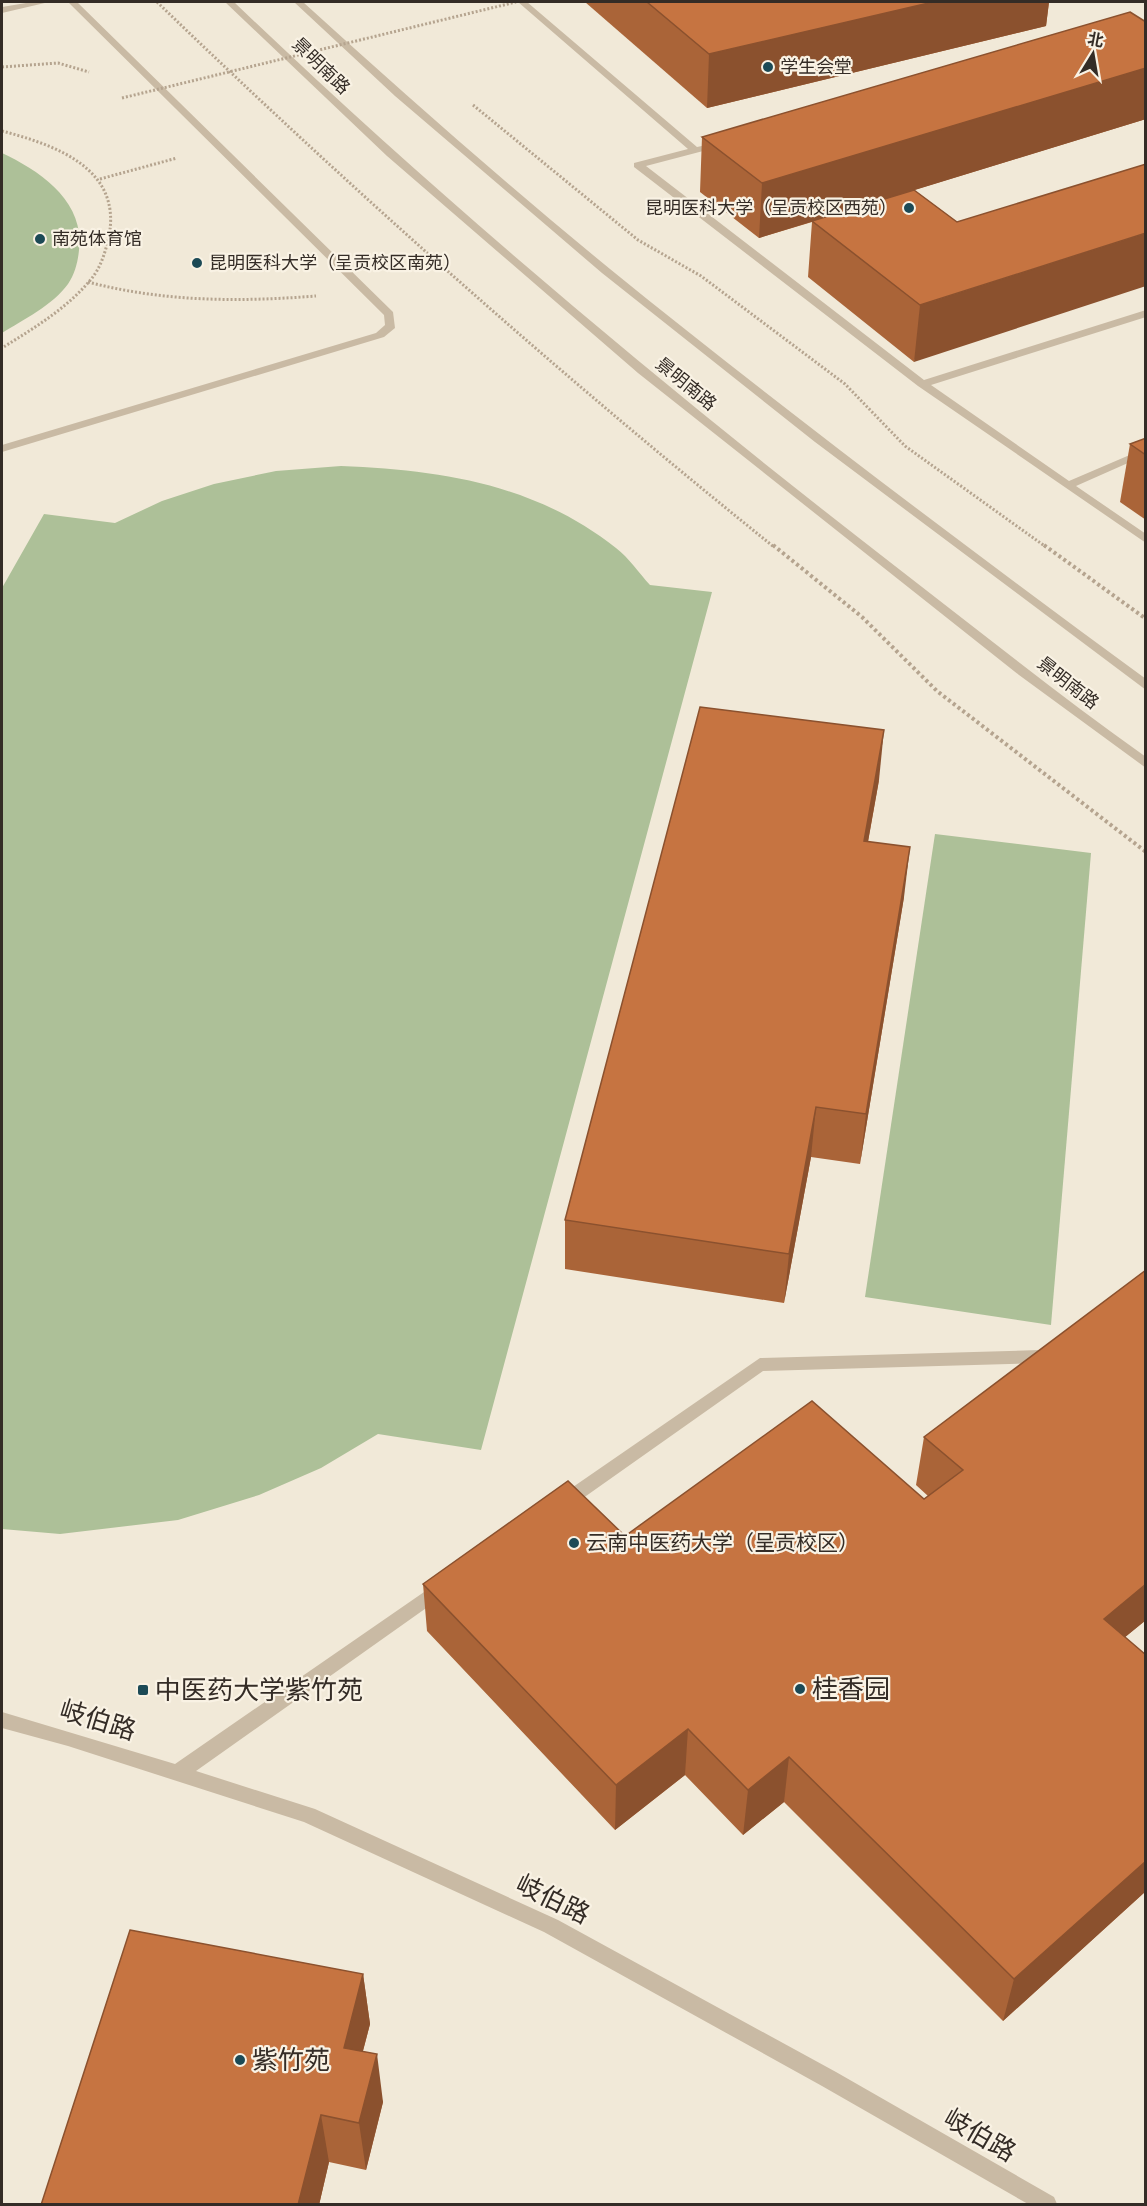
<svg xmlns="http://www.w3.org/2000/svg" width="1147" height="2206" font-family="'Fira Sans','Noto Sans SC',sans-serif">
<rect width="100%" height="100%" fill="#f1e9d8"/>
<g fill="#adc098">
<path d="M2,153C40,171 85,201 79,250C78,261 75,274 68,284C53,305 23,320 2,333Z"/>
<path d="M341,466C441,470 535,484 616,548C629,558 639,573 650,585L712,592L481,1450L378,1434L321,1468L259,1495L178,1520L60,1534L2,1529V588L44,514L115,523L162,501L214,484L276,471Z"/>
<path d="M935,834L1091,853L1051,1325L865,1297Z"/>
</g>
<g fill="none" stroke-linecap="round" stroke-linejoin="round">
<g stroke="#b5a48f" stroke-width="3" stroke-dasharray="2 2" stroke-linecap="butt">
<path d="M157,2C355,193 560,375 774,547"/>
<path d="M2,67L58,63L89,72"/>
<path d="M473,105L638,240L701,276L845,384L905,446L1046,547"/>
<path d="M2,131C55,145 122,168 109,236C106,250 101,267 92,278C68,308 34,328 2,348"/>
<path d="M100,179L177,158"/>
<path d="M88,282C164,302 239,302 316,296"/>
</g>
<g stroke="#b5a48f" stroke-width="4" stroke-dasharray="3 3" stroke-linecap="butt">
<path d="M773,545L862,617L937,691L1146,852"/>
<path d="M1044,545L1146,619"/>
</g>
<g fill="#c9baa4" fill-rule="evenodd">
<path d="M32,2H49L2,13V7Z"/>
<path d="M68,2H77L393,312L395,328L384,337L2,452V445L376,333L385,325L384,315Z"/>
<path d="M225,2H234C443,202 665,388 895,566C978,630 1060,696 1146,757V768L1019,675L638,373L387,156Z"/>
<path d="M294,2H303C403,93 505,183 610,269C785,411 965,546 1146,679V690L815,442L602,273L395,96Z"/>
<path d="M518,2H527L697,147L726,141V145L646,166L924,380L1146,310V317L931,385L1069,481L1146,448V455L1076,486L1146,534V543L918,386L634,167V163L688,149Z"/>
<path d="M1049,1346L1055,1347L1057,1352L1050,1361L1044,1363L763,1371L569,1508L563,1510L557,1508L554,1503L557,1498L760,1358L1040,1350Z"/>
<path d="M440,1581L446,1584L449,1589L446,1594L196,1771L315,1809L558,1920L836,2072L1054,2197L1057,2204H1028L822,2086L544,1932L304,1822L68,1746L2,1728V1712L175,1764Z"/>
</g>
<path stroke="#b5a48f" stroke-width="3" stroke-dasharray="2 2" stroke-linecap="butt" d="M122,98L516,2"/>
</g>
<g fill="#aa6438">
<path d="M585,2H1049L1046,26L707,108Z"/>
<path d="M1146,22V119L914,190L957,222L914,362L808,277L812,222L759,238L700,192L702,137Z"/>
<path d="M1146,438V520L1120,502L1130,444Z"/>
<path d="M879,780L868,842L904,897L860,1164L811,1157L784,1303L565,1269V1220Z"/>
<path d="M1146,1270V1620L1125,1637L1146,1655V1891L1003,2021L784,1802L743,1835L685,1775L615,1830L427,1631L423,1584L625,1536L924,1499L928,1496L916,1485L924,1437Z"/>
<path d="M363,1974L370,2024L363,2051L383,2102L366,2170L329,2162L319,2205H41Z"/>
</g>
<g fill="#8b512e">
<path d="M933,2H1049L1046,26L707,108L709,54Z"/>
<path d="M1146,68V119L759,238L762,183Z"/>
<path d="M1146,233V286L914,362L920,305Z"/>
<path d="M884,730L879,780L859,891L864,841Z"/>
<path d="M910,847L904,897L860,1164L866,1114Z"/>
<path d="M816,1107L811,1157L784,1303L789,1254Z"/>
<path d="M1146,1584V1620L1091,1665L1104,1619Z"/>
<path d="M688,1729L685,1775L615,1830L616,1785Z"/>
<path d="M789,1757L784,1802L743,1835L748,1790Z"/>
<path d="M1146,1861V1891L1003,2021L1014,1979Z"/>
<path d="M363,1974L370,2024L351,2096L344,2048Z"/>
<path d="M377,2054L383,2102L366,2170L359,2123Z"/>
<path d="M321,2115L329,2162L319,2205H298Z"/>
</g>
<g fill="#c67441" stroke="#8b512e" stroke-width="1.5">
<path d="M647,2H933L709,54Z"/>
<path d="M1130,12L1146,22V68L762,183L702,137Z"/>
<path d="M1146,164V233L920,305L812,221L914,190L957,222Z"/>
<path d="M1146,438V455L1130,444Z"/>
<path d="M700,707L884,730L864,841L910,847L866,1114L816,1107L789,1254L565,1220Z"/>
<path d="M1146,1270V1584L1104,1619L1146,1655V1861L1014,1979L789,1757L748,1790L688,1729L616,1785L423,1584L568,1481L625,1536L812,1401L924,1499L963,1470L924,1437Z"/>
<path d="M130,1930L363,1974L344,2048L377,2054L359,2123L321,2115L298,2205H41Z"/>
</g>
<g fill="#1c4a56" stroke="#f9f2e4" stroke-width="2">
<circle cx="768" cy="67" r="6"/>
<circle cx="909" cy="208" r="6"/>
<circle cx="40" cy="239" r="6"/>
<circle cx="197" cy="263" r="6"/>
<circle cx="574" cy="1543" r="6"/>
<circle cx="800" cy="1689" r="6"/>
<rect x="137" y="1684" width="12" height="12" rx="3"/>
<circle cx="240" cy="2060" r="6"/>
</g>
<g text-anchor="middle" stroke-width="4.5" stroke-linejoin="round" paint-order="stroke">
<g font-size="18" fill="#342c26" stroke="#f9f2e4">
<text transform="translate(321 66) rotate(44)" y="6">景明南路</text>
<text transform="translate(686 384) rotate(39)" y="6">景明南路</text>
<text transform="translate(1068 683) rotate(38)" y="6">景明南路</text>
</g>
<g font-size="18" fill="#342c26" stroke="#f9f2e4" text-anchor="start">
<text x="780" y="73">学生会堂</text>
<text x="897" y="214" text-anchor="end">昆明医科大学（呈贡校区西苑）</text>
<text x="52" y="245">南苑体育馆</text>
<text x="209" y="269">昆明医科大学（呈贡校区南苑）</text>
</g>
<g font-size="21" fill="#342c26" stroke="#f9f2e4" text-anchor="start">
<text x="586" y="1550">云南中医药大学（呈贡校区）</text>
</g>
<g font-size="26" fill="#342c26" stroke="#f9f2e4" text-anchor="start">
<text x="812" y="1698">桂香园</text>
<text x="155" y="1699">中医药大学紫竹苑</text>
<text x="252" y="2069">紫竹苑</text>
</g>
<g font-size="26" fill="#342c26" stroke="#f9f2e4">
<text transform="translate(98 1720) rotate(17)" y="9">岐伯路</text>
<text transform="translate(553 1899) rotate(26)" y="9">岐伯路</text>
<text transform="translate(980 2135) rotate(30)" y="9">岐伯路</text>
</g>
</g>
<rect width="1147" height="2206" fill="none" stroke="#342c26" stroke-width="6"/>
<g transform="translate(1093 54) rotate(11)" stroke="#f9f2e4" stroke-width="4.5" paint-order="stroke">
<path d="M0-4.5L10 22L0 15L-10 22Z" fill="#342c26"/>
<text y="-9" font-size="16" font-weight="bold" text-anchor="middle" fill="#342c26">北</text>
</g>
</svg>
